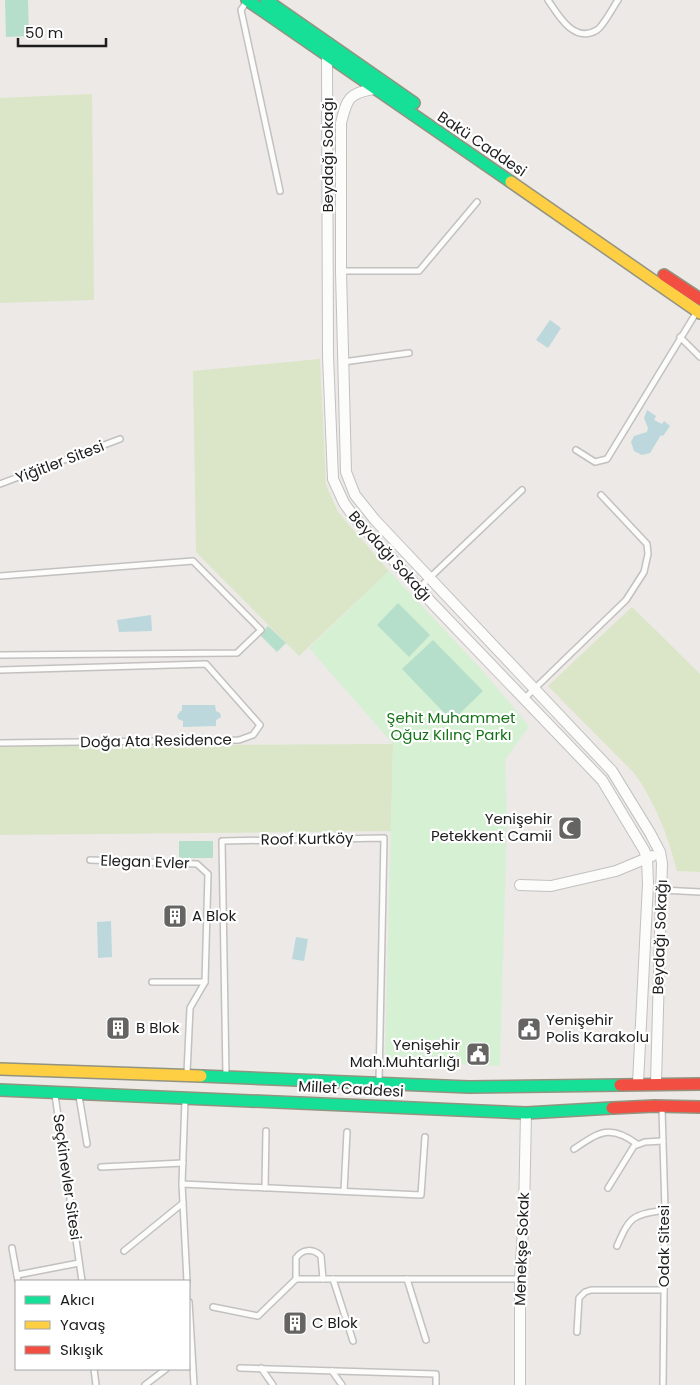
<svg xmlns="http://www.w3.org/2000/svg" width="700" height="1385" font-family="Poppins,sans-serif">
<rect width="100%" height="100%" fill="#ece9e6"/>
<g fill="#dae6c7">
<path d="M92,94L94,300L0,303V98Z"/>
<path d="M320,359L326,485L338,512L389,571L299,656L196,552L193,371Z"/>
<path d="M632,607L700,674V872L677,871C668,836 656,804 635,774L548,686Z"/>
<path d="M393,744L391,831L0,835V746Z"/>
</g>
<path fill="#d6f0d4" d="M389,571L482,670L529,726L505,760L507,816L500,1066L385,1061L393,744L309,648Z"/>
<g fill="#b5dfca">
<path d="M5,0H28L29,36L6,37Z"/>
<path d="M398,603L430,635L409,657L377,625Z"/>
<path d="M268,626L286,643L277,652L260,635Z"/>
<path d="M433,640L483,691L452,721L402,669Z"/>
<rect x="179" y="841" width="34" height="17"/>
</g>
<g fill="#bcd8dc">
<path d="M550,320L561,328L548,348L536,340Z"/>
<path d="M647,410L656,416L654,420L662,424L664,421L670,426L663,436L661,435L650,453L642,455L634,451L631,442L634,436L647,432L648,428L644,418Z"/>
<path d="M151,615L152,631L119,632L117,620Z"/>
<path d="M182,705H215L216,711L220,713L221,717L216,720V726L183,727V721L178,719L177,715L182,710Z"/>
<path d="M111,921L112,957L98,958L97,922Z"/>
<path d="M296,937L308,939L304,961L292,959Z"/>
</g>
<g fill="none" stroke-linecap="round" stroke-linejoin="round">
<g stroke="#c3c1c0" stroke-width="8">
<g id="lane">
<path d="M548,0C558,15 574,44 597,30C604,25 613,7 618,0"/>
<path d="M247,1L241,10L280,191"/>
<path d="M341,271H419L477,202"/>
<path d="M680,337L700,357"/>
<path d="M343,362L409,353"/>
<path d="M576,450L595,462L607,459L696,313"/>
<path d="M0,484L120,439"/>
<path d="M0,576L193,561L261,630L237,653L0,655"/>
<path d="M419,588L522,490"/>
<path d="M0,670L206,664L260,725L253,735L239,740L0,743"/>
<path d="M525,698L626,600L644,572L648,554L647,544L601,495"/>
<path d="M90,860L197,864L208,874L205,982L190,1008L187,1073"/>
<path d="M662,890L700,892"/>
<path d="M152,982H205"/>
<path d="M226,1075L222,841L384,838L379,1081"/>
<path d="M55,1095L82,1281"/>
<path d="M79,1096L87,1144"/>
<path d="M185,1100L182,1184L187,1281"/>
<path d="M662,1109L665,1210L663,1385"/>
<path d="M574,1149C599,1132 610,1124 637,1144"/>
<path d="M101,1167L183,1163"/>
<path d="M182,1184L421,1195L425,1137"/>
<path d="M265,1188L266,1131"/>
<path d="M608,1188L634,1146L645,1142L663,1141"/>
<path d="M344,1191L347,1132"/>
<path d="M617,1246C630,1216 632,1215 665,1210"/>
<path d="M12,1248L18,1281"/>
<path d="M124,1251L183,1203"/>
<path d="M17,1275L79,1263"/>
<path d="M296,1279V1258C302,1249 313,1248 321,1256L323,1279"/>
<path d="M333,1279L353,1341"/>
<path d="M407,1279L426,1340"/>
<path d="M189,1302L194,1385"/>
<path d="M213,1307L258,1316L296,1279H520"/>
<path d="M577,1332L579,1298L585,1292L591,1290H664"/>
<path d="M240,1368L436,1374V1385"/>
<path d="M261,1368L273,1385"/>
<path d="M94,1369L96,1385"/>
<path d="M332,1371L342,1385"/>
<path d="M145,1385L166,1369"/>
</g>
</g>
<g stroke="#c3c1c0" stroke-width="12">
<g id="street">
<path d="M327,56L328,356L333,479L344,503L354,517L433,604L602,780L644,850L647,858L648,884L638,1083"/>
<path d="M374,89C348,93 347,99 341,123V271L346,472L355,495L375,520L612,771L650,833L660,852L662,863L656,1083"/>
<path d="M520,885L551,886L616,871L652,856"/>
<path d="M520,1385V1279L524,1213L526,1113"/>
</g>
</g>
<g stroke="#939380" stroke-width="14">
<g id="fast">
<path d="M247,0L511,182"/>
<path d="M266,0L414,103"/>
<path d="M201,1076L469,1087L620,1085"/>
<path d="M0,1090L526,1113L612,1108"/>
</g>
</g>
<g stroke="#939380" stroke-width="14">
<g id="slow">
<path d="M511,182L700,313"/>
<path d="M0,1069L201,1076"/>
</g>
</g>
<g stroke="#939380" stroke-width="14">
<g id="jam">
<path d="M664,275L700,299"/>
<path d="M620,1085L700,1084"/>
<path d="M612,1108L655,1106L700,1107"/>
</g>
</g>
<use href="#lane" stroke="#fcfcfb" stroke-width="5"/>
<use href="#street" stroke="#fcfcfb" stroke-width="10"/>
<use href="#fast" stroke="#16e098" stroke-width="11"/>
<use href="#slow" stroke="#ffcf43" stroke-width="11"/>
<use href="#jam" stroke="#f24e42" stroke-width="11"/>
</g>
<defs>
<g id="mosque-square" transform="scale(1.25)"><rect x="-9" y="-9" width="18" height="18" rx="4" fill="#656463" stroke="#fff"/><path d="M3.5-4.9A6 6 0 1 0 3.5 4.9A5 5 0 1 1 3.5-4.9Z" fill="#fff"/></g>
<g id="building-square" transform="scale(1.25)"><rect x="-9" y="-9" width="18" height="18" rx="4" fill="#656463" stroke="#fff"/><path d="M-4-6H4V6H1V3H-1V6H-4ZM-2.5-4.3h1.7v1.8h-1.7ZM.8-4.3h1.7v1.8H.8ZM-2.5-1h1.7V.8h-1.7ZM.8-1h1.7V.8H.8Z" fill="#fff"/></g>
<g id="civic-square" transform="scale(1.25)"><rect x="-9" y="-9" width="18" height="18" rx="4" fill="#656463" stroke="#fff"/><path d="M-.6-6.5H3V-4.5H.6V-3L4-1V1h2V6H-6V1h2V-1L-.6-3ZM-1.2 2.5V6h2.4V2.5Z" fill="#fff"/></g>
</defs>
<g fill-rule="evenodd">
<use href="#mosque-square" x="570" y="828"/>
<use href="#building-square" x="175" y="916"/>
<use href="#building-square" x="118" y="1028"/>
<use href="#civic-square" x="529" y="1029"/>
<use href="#civic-square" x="478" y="1054"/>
<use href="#building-square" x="295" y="1323"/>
</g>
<g text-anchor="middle" stroke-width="4.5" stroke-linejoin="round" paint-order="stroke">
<g font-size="15" fill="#1d1d1d" stroke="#fff">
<text transform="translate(482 144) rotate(34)" y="5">Bakü Caddesi</text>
<text transform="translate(328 155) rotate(-90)" y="5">Beydağı Sokağı</text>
<text transform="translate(60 462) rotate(-21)" y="5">Yiğitler Sitesi</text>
<text transform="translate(390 556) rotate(48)" y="5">Beydağı Sokağı</text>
<text transform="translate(156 741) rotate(-1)" y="5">Doğa Ata Residence</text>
<text transform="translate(307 839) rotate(-1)" y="5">Roof Kurtköy</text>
<text transform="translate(145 862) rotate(2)" y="5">Elegan Evler</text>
<text transform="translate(660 937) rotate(-88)" y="5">Beydağı Sokağı</text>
<text transform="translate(351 1089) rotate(3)" y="5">Millet Caddesi</text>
<text transform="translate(67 1177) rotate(82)" y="5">Seçkinevler Sitesi</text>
<text transform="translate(664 1246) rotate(-90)" y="5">Odak Sitesi</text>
<text transform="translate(522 1249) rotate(-88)" y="5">Menekşe Sokak</text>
</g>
<g font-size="15" fill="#147316" stroke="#fff">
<text x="451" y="723">Şehit Muhammet<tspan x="451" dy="17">Oğuz Kılınç Parkı</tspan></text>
</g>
<g font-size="15" fill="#1d1d1d" stroke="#fff" text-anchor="start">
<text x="552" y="824" text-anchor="end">Yenişehir<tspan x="552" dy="17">Petekkent Camii</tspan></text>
<text x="192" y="921">A Blok</text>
<text x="546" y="1025">Yenişehir<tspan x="546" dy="17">Polis Karakolu</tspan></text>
<text x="136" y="1033">B Blok</text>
<text x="460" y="1050" text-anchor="end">Yenişehir<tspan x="460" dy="17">Mah.Muhtarlığı</tspan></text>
<text x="312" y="1328">C Blok</text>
</g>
</g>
<rect x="15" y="1280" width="175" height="90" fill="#ffffff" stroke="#a5a5a5"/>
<rect x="25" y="1296" width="25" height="8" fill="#16e098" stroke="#a5a5a5"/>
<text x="60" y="1305" font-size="15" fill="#1d1d1d">Akıcı</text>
<rect x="25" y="1321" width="25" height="8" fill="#ffcf43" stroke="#a5a5a5"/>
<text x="60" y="1330" font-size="15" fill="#1d1d1d">Yavaş</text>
<rect x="25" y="1346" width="25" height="8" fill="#f24e42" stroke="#a5a5a5"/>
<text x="60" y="1355" font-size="15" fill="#1d1d1d">Sıkışık</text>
<path d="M18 38v8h88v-8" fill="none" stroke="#1d1d1d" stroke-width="2.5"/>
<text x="25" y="38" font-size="15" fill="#1d1d1d" stroke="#ffffff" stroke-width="4" paint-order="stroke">50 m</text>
</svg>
